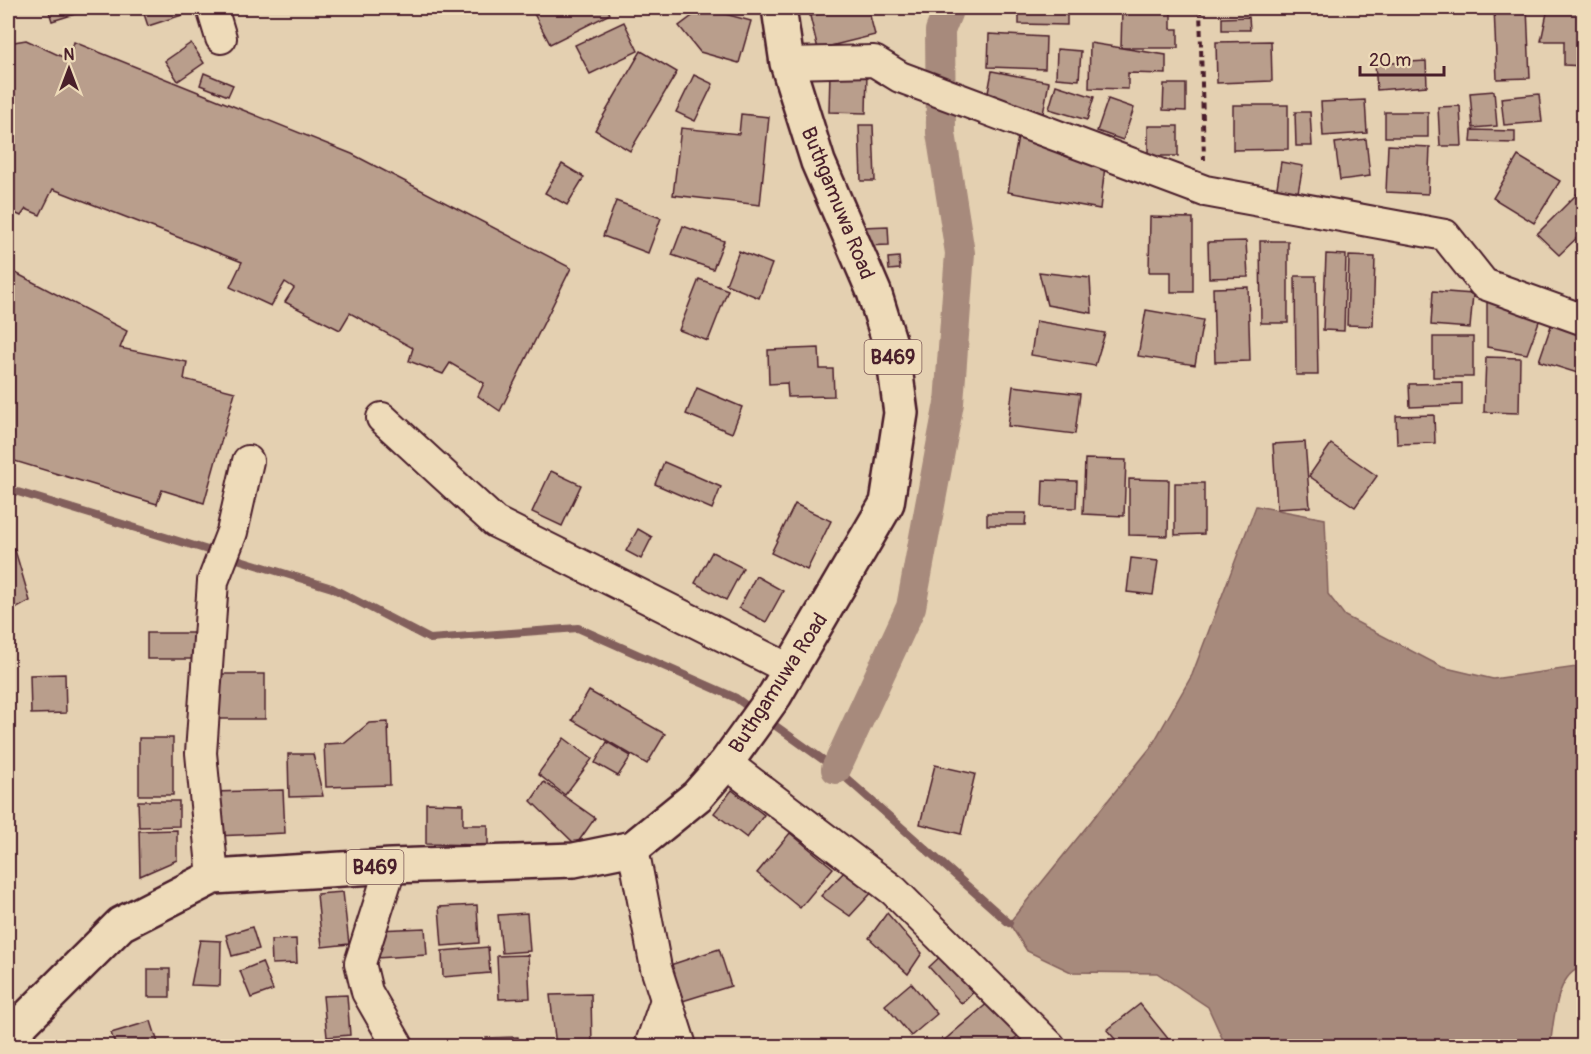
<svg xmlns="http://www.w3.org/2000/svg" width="1591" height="1054" font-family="Pangolin,sans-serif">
<rect width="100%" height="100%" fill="#e4d0b1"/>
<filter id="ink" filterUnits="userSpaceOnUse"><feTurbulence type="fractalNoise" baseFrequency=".0167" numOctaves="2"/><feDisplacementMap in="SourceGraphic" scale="12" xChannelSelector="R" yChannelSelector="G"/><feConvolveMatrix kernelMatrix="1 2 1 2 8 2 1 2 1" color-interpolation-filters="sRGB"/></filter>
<g filter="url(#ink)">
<path fill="#a78a7b" stroke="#825f5b" stroke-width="1.5" d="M1256,506L1325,519L1328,594L1345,616L1442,667L1493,679L1583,666V967C1555,973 1554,1023 1550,1046H1223L1224,1042L1208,1007L1157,973L1071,972L1027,951L1009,923L1151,747L1192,675Z"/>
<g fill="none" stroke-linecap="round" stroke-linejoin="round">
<g stroke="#825f5b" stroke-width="8">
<path d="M8,489L332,588L430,639L578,628L736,698L755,712"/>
<path d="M766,719L836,769L1009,923"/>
</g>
<path stroke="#a78a7b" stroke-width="30" d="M836,769L911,607L949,403L960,253L941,133L940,31L949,8"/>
</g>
<g fill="#b99e8c" stroke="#4a1f2b" stroke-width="1.5">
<path d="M48,8H95L52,21Z"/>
<path d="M142,8H182L185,14L148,26Z"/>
<path d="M531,8H607L610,14L550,44Z"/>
<path d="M703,8L751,21L739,63L700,52L679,26Z"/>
<path d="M846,8H868L875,35L818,49L810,16Z"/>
<path d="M1019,8H1067V25L1019,24Z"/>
<path d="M1122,8H1171V29H1178V48H1121Z"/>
<path d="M1494,8H1527L1530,78L1497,79Z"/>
<path d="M1548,8H1584V66L1564,65V41H1541Z"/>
<path d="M1249,17L1250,30H1222V18Z"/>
<path d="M624,22L638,51L590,74L575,45Z"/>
<path d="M989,34L1046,37L1045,69L988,67Z"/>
<path d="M26,40L69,60L74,42L352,154L571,268L500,411L478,396L484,383L450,363L443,374L409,361L413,348L350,313L340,330L285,302L294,288L285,282L271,306L230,287L242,262L53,189L40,215L26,209L21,216L8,210V43Z"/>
<path d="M1271,41L1272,81L1217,83L1216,42Z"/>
<path d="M191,43L204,63L178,81L165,61Z"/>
<path d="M1090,43L1166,55V74L1128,73V89L1089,88Z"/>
<path d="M1057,49L1081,51L1079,80L1056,78Z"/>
<path d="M641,51L677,72L630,151L595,130Z"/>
<path d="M1426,61L1427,86L1377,90L1375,64Z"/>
<path d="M992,71L1049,82L1043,114L986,104Z"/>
<path d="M830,72H867L866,113L829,112Z"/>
<path d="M204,73L233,85L228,96L200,85Z"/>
<path d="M694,75L713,84L695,121L676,112Z"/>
<path d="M1164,84H1186V111L1163,110Z"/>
<path d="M1056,85L1094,97L1087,120L1049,109Z"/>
<path d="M1494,91L1497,126L1473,128L1470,93Z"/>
<path d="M1539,94L1542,122L1504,125L1501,98Z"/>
<path d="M1108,99L1134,108L1123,140L1097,131Z"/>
<path d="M1365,100L1367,133L1323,136L1321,102Z"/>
<path d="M1233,105H1288V149L1233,150Z"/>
<path d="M1460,106L1462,146H1440L1438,107Z"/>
<path d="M1295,112H1310L1312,146H1296Z"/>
<rect x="1385" y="112" width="43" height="25"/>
<path d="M741,114L769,117L760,205L673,195L681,128L739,134Z"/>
<path d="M859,125H873L875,181H861Z"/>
<rect x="1148" y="126" width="30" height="30"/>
<path d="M1472,130L1515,131V143L1471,142Z"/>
<path d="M1018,137L1105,166L1100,209L1008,192Z"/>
<path d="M1366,139L1370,176L1340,180L1335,143Z"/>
<path d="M1388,145L1430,147L1428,194L1386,192Z"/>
<path d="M1518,156L1560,181L1534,223L1493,198Z"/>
<path d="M1281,162L1303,166L1296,203L1275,200Z"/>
<path d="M562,164L584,177L567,205L545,193Z"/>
<path d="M1584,187V231L1559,255L1537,234Z"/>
<path d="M616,201L661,218L648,253L603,236Z"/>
<path d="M1150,217L1193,218V292H1171V272H1149Z"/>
<path d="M683,226L724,241L713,269L672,255Z"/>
<path d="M888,226L889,245L863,246L862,227Z"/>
<path d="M1246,241L1248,277L1209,278L1208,242Z"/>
<path d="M1260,241H1288V323H1261Z"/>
<path d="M739,251L772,264L759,298L726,284Z"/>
<path d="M1326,254L1346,255L1344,331L1323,330Z"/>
<path d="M1349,256L1375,257L1373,326L1347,325Z"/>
<path d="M899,257L900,269L889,270L888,258Z"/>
<path d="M8,269L127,331L120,348L187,362L184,379L235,392L204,503L162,490L157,504L8,459Z"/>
<path d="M1039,272L1090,278L1092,313L1047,305Z"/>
<path d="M1295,276H1316L1318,375H1296Z"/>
<path d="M699,279L728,290L708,341L679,330Z"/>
<path d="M1248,287L1250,361L1215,362L1213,288Z"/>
<path d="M1433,291L1473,294L1470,328L1431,325Z"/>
<path d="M1487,298L1541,316L1527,354L1487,347Z"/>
<path d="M1146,310L1203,320L1195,365L1138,356Z"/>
<path d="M1554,317L1584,327V375L1539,361Z"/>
<path d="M1036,321L1105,333L1095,366L1031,355Z"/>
<rect x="1433" y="337" width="40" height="40"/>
<path d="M819,348L820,369H833L834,396L788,397L787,383L769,384L768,350Z"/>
<path d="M1486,357L1520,358L1519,413L1484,412Z"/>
<path d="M1462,383V405L1410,407L1409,384Z"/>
<path d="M1013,386L1080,394L1075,434L1008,426Z"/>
<path d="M697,388L742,407L732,433L686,414Z"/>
<path d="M1434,415L1435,443L1397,444L1396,416Z"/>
<path d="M1305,442L1310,507L1277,509L1273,444Z"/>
<path d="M1331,444L1377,476L1355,507L1309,476Z"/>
<path d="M1085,459L1126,460L1124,516L1083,514Z"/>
<path d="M664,462L721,487L712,509L655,484Z"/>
<path d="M551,471L581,485L562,526L532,512Z"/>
<path d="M1129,479L1169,480L1168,536L1129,535Z"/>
<path d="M1043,480L1077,481L1076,508L1042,507Z"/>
<path d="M1175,483H1204V534L1175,535Z"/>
<path d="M795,504L831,521L807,570L771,553Z"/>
<path d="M987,513H1026L1025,525H987Z"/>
<path d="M638,529L652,537L641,559L626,551Z"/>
<path d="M8,548L15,550L30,601L8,613Z"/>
<path d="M712,552L743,568L726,600L695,583Z"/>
<path d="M1131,558L1158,561L1153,595L1127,592Z"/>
<path d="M756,576L783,591L766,622L739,608Z"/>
<rect x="147" y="633" width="48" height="26"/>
<path d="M65,674L66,713L31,714L30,675Z"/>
<rect x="217" y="674" width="48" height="45"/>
<path d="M589,691L665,734L647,764L572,720Z"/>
<path d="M388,722L390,785L326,787L324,744L345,743L369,723Z"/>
<rect x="139" y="738" width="34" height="57"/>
<path d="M564,738L592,759L565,795L538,774Z"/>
<path d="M607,742L631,756L618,776L595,763Z"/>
<path d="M288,754H313L323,796L289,797Z"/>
<path d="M935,765L975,774L961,834L920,824Z"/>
<path d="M544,782L595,818L576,845L531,801Z"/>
<path d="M283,790L285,833L215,836L214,792Z"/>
<path d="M732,790L764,815L747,838L714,813Z"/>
<path d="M138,801H179V826L139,827Z"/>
<path d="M426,803L463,804V825H488V845L426,844Z"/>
<path d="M177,830V860L140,876L139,831Z"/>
<path d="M790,833L833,868L800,908L757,873Z"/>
<path d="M847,869L875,889L850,916L821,896Z"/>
<path d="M343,892L349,944L322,947L317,894Z"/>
<path d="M477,905L479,943L442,946L439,907Z"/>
<path d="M527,913L530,951L502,953L498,915Z"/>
<path d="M887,913L922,953L908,974L869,938Z"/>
<path d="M252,927L259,949L232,956L226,935Z"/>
<path d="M425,928L427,955L376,958V930Z"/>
<path d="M296,939L297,963L272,964L271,940Z"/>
<path d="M200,940L221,941L220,986L191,985Z"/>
<path d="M488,947L490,973L443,977L442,951Z"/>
<path d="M719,949L731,986L676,1003L664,967Z"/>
<path d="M944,953L984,981L962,1004L929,967Z"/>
<path d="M528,955L530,998L499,999L497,956Z"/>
<path d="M262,962L273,990L251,998L240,971Z"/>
<rect x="148" y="969" width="22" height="28"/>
<path d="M911,983L937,1014L911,1036L885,1005Z"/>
<path d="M591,994L592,1046H556L550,995Z"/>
<path d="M347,995L350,1035L327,1037L323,996Z"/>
<path d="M990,1001L1019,1035L1005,1046H943L940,1044Z"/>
<path d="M1140,1004L1174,1046H1121L1107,1030Z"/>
<path d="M151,1021L159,1046H116L111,1033Z"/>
<path d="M518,1037L519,1046H487L486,1038Z"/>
<path d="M1584,1040V1046H1567V1043Z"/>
</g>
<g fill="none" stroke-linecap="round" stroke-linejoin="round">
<g stroke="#4a1f2b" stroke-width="34">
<g id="minor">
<path d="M212,8L221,38"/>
<path d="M787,63L874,61L900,77L1205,191L1445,235L1484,284L1584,320"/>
<path d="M382,418L495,522L791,670"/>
<path d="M726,763L894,891L1050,1046"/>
<path d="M633,848L656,968L681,1046"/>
<path d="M391,866L360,963L367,992L398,1046"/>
<path d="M213,877L201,753L213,581L232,532L248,461"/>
<path d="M650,1046L666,1000"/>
</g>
</g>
<g stroke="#4a1f2b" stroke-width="38">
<path id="major" d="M8,1037L121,924L213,877L391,866L574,860L633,848L697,796L726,763L775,695L887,503L901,413L893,353L874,292L818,162L787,63L779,8"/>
</g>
<path stroke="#4a1f2b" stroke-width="4" stroke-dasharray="6 4.5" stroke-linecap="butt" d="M1200,8L1204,160"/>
<use href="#minor" stroke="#eedbb9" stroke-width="30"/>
<use href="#major" stroke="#eedbb9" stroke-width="33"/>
</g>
</g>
<g text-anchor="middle" stroke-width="4.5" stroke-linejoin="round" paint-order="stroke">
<g fill="#eedbb9" stroke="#7b5756" stroke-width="1.5">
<rect x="864.5" y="340" width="57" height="34" rx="4.5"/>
<rect x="346.5" y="850" width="57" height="34" rx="4.5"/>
</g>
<g font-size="20" font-weight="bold" fill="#4a1f2b">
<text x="893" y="364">B469</text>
<text x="375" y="874">B469</text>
</g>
<g font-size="21" fill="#4a1f2b" stroke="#eedbb9">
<text transform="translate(838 203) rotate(68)" y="7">Buthgamuwa Road</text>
<text transform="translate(778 683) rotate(-57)" y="7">Buthgamuwa Road</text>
</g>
</g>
<rect width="1591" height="1054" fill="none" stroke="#eedbb9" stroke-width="30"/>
<rect x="15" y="15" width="1561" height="1024" fill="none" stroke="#4a1f2b" stroke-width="2" filter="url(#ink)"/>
<g transform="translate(69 69)" stroke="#eedbb9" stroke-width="4.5" paint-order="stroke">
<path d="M0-4.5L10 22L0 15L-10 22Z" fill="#4a1f2b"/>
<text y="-9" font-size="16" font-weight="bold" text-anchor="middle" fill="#4a1f2b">N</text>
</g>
<path d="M1360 66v9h84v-9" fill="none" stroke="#4a1f2b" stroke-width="3"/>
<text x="1369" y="66" font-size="18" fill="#4a1f2b" stroke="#eedbb9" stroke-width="4.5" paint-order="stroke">20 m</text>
</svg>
